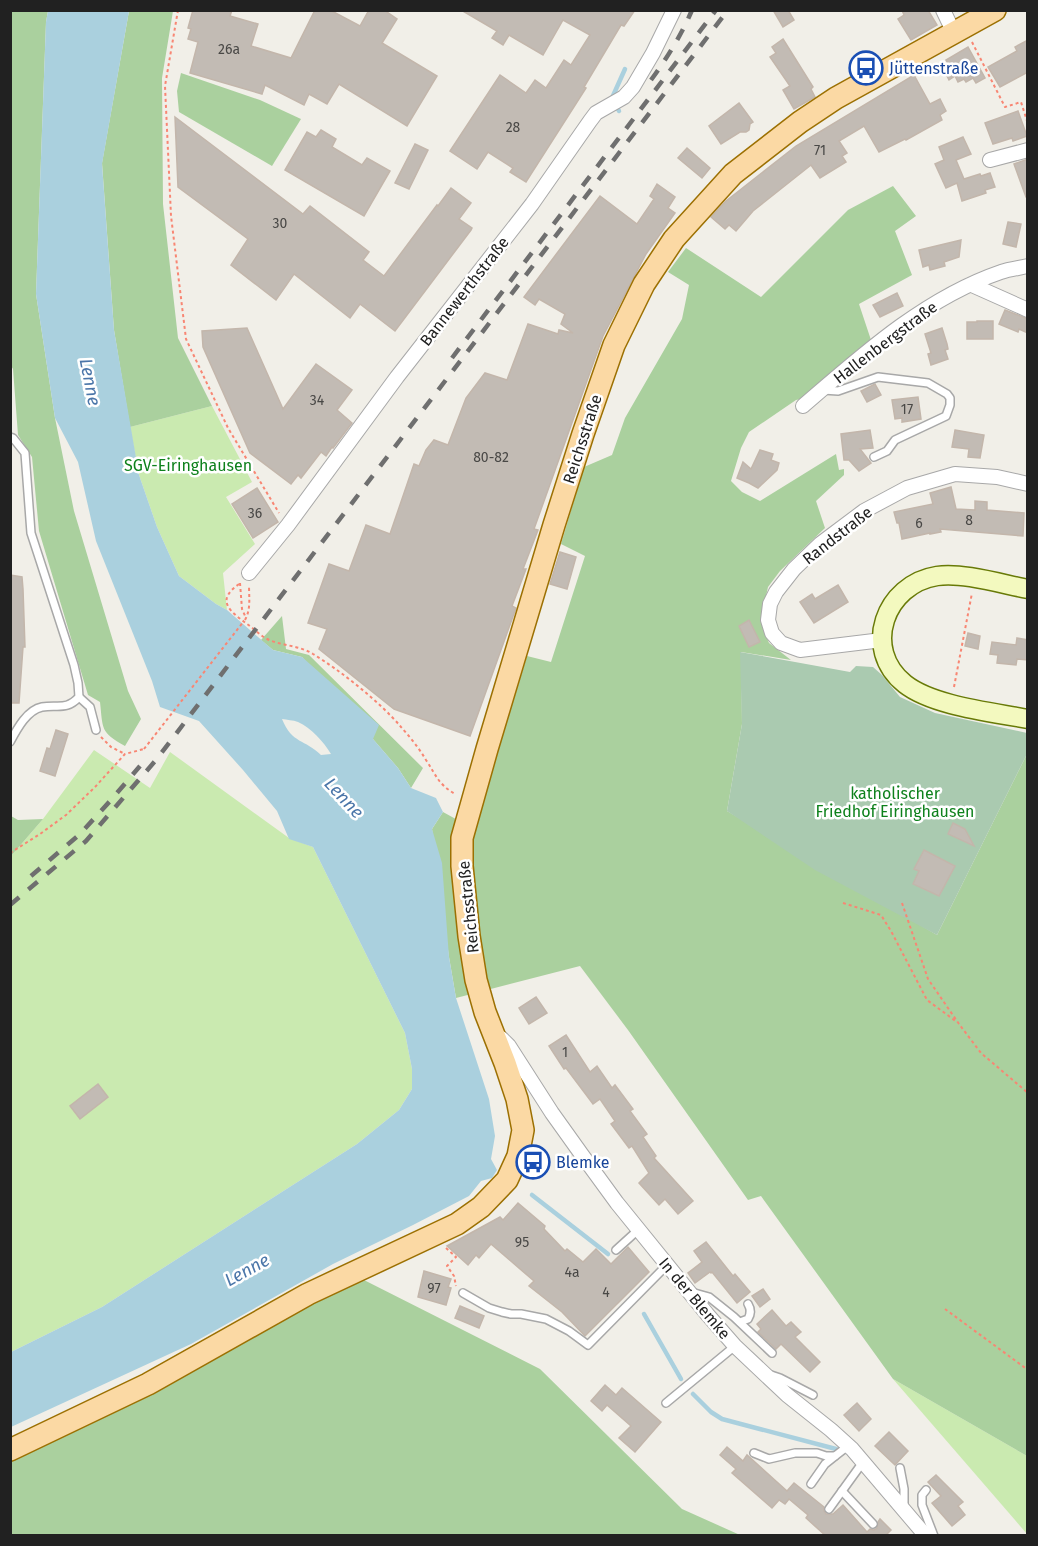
<svg xmlns="http://www.w3.org/2000/svg" width="1038" height="1546" font-family="'Fira Sans',sans-serif">
<rect width="100%" height="100%" fill="#f1efe8"/>
<g fill="#caeab0">
<path d="M212,406L252,482L226,497L255,544L223,573L227,610L216,604L179,576L157,527L139,475L130,427Z"/>
<path d="M94,750L150,788L170,752L289,838L313,847L405,1033L412,1069V1089L399,1110L357,1144L102,1307L11,1352V856L43,819Z"/>
<path d="M893,1379L1027,1456V1534Z"/>
</g>
<g fill="#aad09e">
<path d="M10,11H48L46,22L36,294L55,418L74,511L128,691L141,719L125,746C100,732 103,729 100,702L88,695L39,531L32,457L18,435L13,369L10,364Z"/>
<path d="M129,11H173L162,78L163,204L178,338L212,406L130,427L114,330L102,163Z"/>
<path d="M181,73L260,100L301,119L272,166L179,112L177,91Z"/>
<path d="M893,186L916,216L895,231L912,275L859,304L872,343L801,399L796,400L749,432L741,448L731,481L742,492L760,501L836,454L839,470L844,469V475L816,501L825,528L780,571L768,587L763,610L764,631L769,643L791,660L741,652L742,724L727,811L937,935L1027,754V1456L893,1379L761,1196L748,1200L628,1030L580,966L456,998L449,957L432,829L443,812L474,829L527,656L551,662L585,556L561,544L584,467L612,455L625,418L682,319L689,285L668,272L686,248L761,297L848,210Z"/>
<path d="M282,616L286,649L309,655L423,768L411,788L398,768L302,657L273,650L261,640Z"/>
<path d="M11,816L18,820L43,819L11,856Z"/>
<path d="M358,1277L540,1369L682,1509L740,1535H11L10,1454Z"/>
</g>
<path fill="#aacab0" d="M740,652L850,672L856,666L873,667L882,675L900,697L935,713L1027,733V754L937,935L815,870L727,811L742,724Z"/>
<path fill="#aad0de" fill-rule="evenodd" d="M48,11H129L102,164L114,330L139,475L157,527L179,576L216,604L227,610L273,650L302,657L379,725L373,739L398,768L411,788L436,798L443,812L432,829L442,863L449,957L456,998L489,1099L495,1136L491,1159L497,1170L492,1178L481,1181L469,1196L413,1225L333,1264L191,1344L11,1427V1352L102,1307L357,1144L399,1110L412,1089V1069L405,1033L313,847L289,839L277,811L243,770L199,721L160,707L152,681L96,541L78,462L55,418L36,294L46,22ZM282,719C287,720 293,720 298,722C311,728 324,742 331,754L321,755C305,739 292,744 282,719Z"/>
<g fill="none" stroke-linecap="round" stroke-linejoin="round">
<g stroke="#aad0de" stroke-width="4.5">
<path d="M619,111L612,98L625,69"/>
<path d="M532,1195L608,1254"/>
<path d="M644,1314L681,1379"/>
<path d="M693,1394L711,1412L722,1419L836,1449"/>
</g>
</g>
<g fill="#c2bbb4" stroke="#c3b6ab" stroke-width="1.5">
<path d="M193,10H232L230,16L258,24L251,46L291,58L315,10H330L360,26L369,10H384L397,19L382,43L437,76L407,126L339,84L327,104L309,94L304,105L265,85L262,94L190,73L198,42L188,39L191,29L188,28Z"/>
<path d="M461,10H635L624,26L621,25L584,87L586,88L526,182L510,172L513,168L488,152L477,169L450,151L500,75L526,93L535,80L546,88L564,60L571,65L590,35L563,20L543,55L509,35L503,45L492,38L497,31Z"/>
<path d="M773,10H788L794,20L783,27Z"/>
<path d="M902,10H928L937,25L911,40L898,19L904,15Z"/>
<path d="M783,39L813,87L811,89L815,97L794,109L783,90L790,86L770,57L776,53L772,47Z"/>
<path d="M1028,40V72L1000,87L988,67L1017,51L1015,47Z"/>
<path d="M968,47L985,78L976,83L973,78L966,82L964,79L958,82L955,76L949,80L944,70L950,67L946,60Z"/>
<path d="M914,75L930,104L940,99L946,111L940,115L942,120L906,140L905,139L879,152L864,126L839,141L847,153L842,156L846,162L820,178L811,165L753,211L736,231L729,225L725,229L711,217L726,201L796,146Z"/>
<path d="M739,103L753,122L750,124L749,130L746,132H740L721,144L709,126Z"/>
<path d="M1018,111L1027,136L1013,141L1012,138L993,144L985,123Z"/>
<path d="M175,117L303,214L310,206L369,252L363,260L384,276L437,205L438,206L451,188L471,203L459,219L472,228L471,230L395,331L360,304L350,318L294,274L276,300L231,265L248,239L178,187Z"/>
<path d="M321,130L336,139L332,147L362,165L367,158L390,171L364,216L285,170L307,132L316,137Z"/>
<path d="M963,137L971,154L956,160L964,179L980,174L981,176L990,173L995,187L985,190L986,193L962,201L957,183L946,188L935,164L944,160L939,147Z"/>
<path d="M415,144L428,150L409,189L395,183Z"/>
<path d="M687,148L710,168L702,178L678,158Z"/>
<path d="M1028,159V197H1026L1014,164Z"/>
<path d="M657,184L675,197L668,208L675,213L646,254L603,336L534,529L538,530L523,569H526L512,606L516,608L470,736L394,709L319,649L327,629L308,623L329,564L349,571L366,525L390,534L414,464L419,466L426,450L434,440L448,445L466,398L485,373L507,380L528,324L558,334L559,330L573,333L561,324L565,314L539,299L535,305L524,297L600,196L637,224L654,199L650,196Z"/>
<path d="M1008,222L1021,224L1016,247L1003,244Z"/>
<path d="M961,240L959,257L944,262L945,266L930,270L929,265L923,267L919,250Z"/>
<path d="M897,293L903,306L880,317L873,305Z"/>
<path d="M1005,310L1028,319V333L1019,329L1018,332L999,324Z"/>
<path d="M977,321H993V339H967V322H977Z"/>
<path d="M247,328L283,409L316,364L352,390L337,410L352,423L333,448L332,447L326,456L321,452L301,478L298,475L291,484L250,453L203,347L202,331Z"/>
<path d="M942,328L947,344L948,349L945,350L948,359L931,365L928,354L931,353L925,334Z"/>
<path d="M875,384L881,395L867,402L861,391Z"/>
<path d="M918,397L921,419L902,422V418L895,419L892,400Z"/>
<path d="M870,430L873,448L860,449L871,463L859,471L849,460H844L841,434Z"/>
<path d="M955,430L984,435L980,458L968,457L969,449L952,447Z"/>
<path d="M760,450L773,454L771,460L779,463L777,470L758,488L749,483L737,478L743,462L751,469Z"/>
<path d="M951,487L956,509L975,510V501L987,502V510L1024,513L1023,536L940,529L941,532L930,534V533L902,539L899,523H897L894,512L933,504L930,493Z"/>
<path d="M257,488L278,522L253,538L232,504Z"/>
<path d="M560,552L576,557L567,589L550,584Z"/>
<path d="M10,575L22,577L23,589L25,647H23L19,703H10Z"/>
<path d="M838,585L848,602L814,623L800,602L812,594L815,599Z"/>
<path d="M749,620L760,642L749,647L739,626Z"/>
<path d="M968,633L980,636L978,649L965,646Z"/>
<path d="M1017,638L1028,640V660L1017,659L1016,665L997,663L998,655L990,654L992,642L1016,645Z"/>
<path d="M56,730L68,734L55,776L40,771L47,748L50,749Z"/>
<path d="M953,823L965,829L974,846L948,834Z"/>
<path d="M924,850L955,866L939,896L913,884L919,871L914,869Z"/>
<path d="M536,997L547,1013L529,1024L519,1008Z"/>
<path d="M566,1035L590,1072L597,1066L612,1088L615,1085L633,1109L630,1111L647,1134L643,1137L656,1156L654,1158L693,1201L678,1214L665,1199L659,1205L639,1183L649,1173L632,1146L629,1148L611,1124L615,1121L600,1099L593,1104L566,1068L564,1069L549,1046Z"/>
<path d="M98,1084L108,1097L80,1119L70,1106Z"/>
<path d="M518,1203L545,1226L544,1229L565,1251L567,1249L583,1262L596,1249L611,1264L628,1247L649,1272L585,1336L562,1312L529,1286L534,1281L491,1244L479,1258L476,1255L468,1265L447,1246L500,1217L503,1220Z"/>
<path d="M706,1242L733,1276L735,1274L750,1292L737,1303L712,1272L711,1273L710,1272L695,1283L688,1273L702,1262L694,1251Z"/>
<path d="M424,1271L451,1279L448,1287L451,1288L446,1305L418,1297Z"/>
<path d="M763,1289L770,1299L760,1307L752,1296Z"/>
<path d="M460,1306L484,1316L479,1328L455,1318Z"/>
<path d="M772,1310L786,1326L791,1322L801,1332L795,1337L820,1362L810,1372L781,1344L776,1349L758,1332L761,1329L757,1324Z"/>
<path d="M605,1385L616,1395L622,1388L661,1422L635,1452L619,1438L631,1426L607,1405L602,1411L591,1401Z"/>
<path d="M857,1403L871,1419L859,1431L844,1415Z"/>
<path d="M889,1432L908,1451L895,1465L875,1446Z"/>
<path d="M727,1447L743,1461L747,1455L787,1491L794,1483L824,1507V1511L826,1514H833L843,1505L867,1532L870,1529L874,1530L877,1528L878,1522L880,1519L891,1530L885,1536H826L806,1518L808,1515L789,1499L785,1504L779,1500L772,1508L732,1473L736,1469L720,1455Z"/>
<path d="M936,1475L963,1502L958,1506L965,1515L952,1526L932,1503L941,1496L928,1482Z"/>
</g>
<g fill="none" stroke-linecap="round" stroke-linejoin="round">
<g stroke="#a8a8a8" stroke-width="10">
<g id="lane">
<path d="M823,390L838,391L878,377L928,383L947,394L950,398V405L946,416L895,440L887,451L874,457"/>
<path d="M10,437L13,438L25,453L31,533L74,665L78,683L79,697C66,711 58,704 42,707C27,710 17,729 10,742"/>
<path d="M79,697L90,707L96,730"/>
<path d="M616,1250L638,1230"/>
<path d="M691,1292L709,1297L734,1317L772,1353"/>
<path d="M463,1293L489,1308L502,1312L511,1314H521L546,1319L569,1331L588,1345L667,1265"/>
<path d="M740,1322L748,1319C751,1314 751,1309 748,1304"/>
<path d="M771,1375L780,1378L813,1395"/>
<path d="M666,1403L735,1346"/>
<path d="M754,1453L769,1459L795,1453H817L826,1456H835L848,1446"/>
<path d="M900,1468L904,1489V1508"/>
<path d="M811,1484L825,1464L835,1456"/>
<path d="M926,1490L922,1495V1505L934,1536"/>
<path d="M842,1491L873,1524"/>
<path d="M829,1509L863,1462"/>
</g>
</g>
<g stroke="#a8a8a8" stroke-width="16">
<g id="street">
<path d="M943,10L954,33"/>
<path d="M990,160L1028,150"/>
<path d="M972,285L1028,310"/>
<path d="M803,406C862,355 925,298 1001,272C1009,269 1019,268 1028,266"/>
<path d="M249,573L288,525L397,377L532,204L590,121L596,113L624,97L633,87L653,53L674,10"/>
<path d="M882,640L800,650L781,643L772,633L768,620L770,604L776,592L794,569L820,544L864,511L907,488L955,474L997,477L1028,484"/>
<path d="M497,1036L501,1038L509,1046L552,1113L582,1155L617,1203L707,1314L735,1346L787,1395L831,1430L852,1449L926,1536"/>
</g>
</g>
<g stroke="#687a07" stroke-width="21">
<path id="secondary" d="M1028,589C1002,584 962,572 937,576C885,584 861,649 905,684C933,706 992,712 1028,719"/>
</g>
<g stroke="#9c7002" stroke-width="24">
<path id="primary" d="M10,1450L148,1384L308,1294L457,1224L481,1207L507,1180L518,1156L523,1130L517,1099L505,1063L485,1012L476,980L469,936L462,866V838L487,749L554,525L583,434L614,345L644,284L674,239L733,174L800,122L836,98L995,10"/>
</g>
<g stroke="#f88673" stroke-width="2" stroke-dasharray="3 3" stroke-linecap="butt">
<path d="M178,10L165,86L171,216L186,339L228,428L279,513"/>
<path d="M972,42L1005,107L1021,102L1028,124"/>
<path d="M240,583L242,609L246,618"/>
<path d="M239,584C215,601 230,611 247,624C253,628 259,634 265,638C280,646 299,645 313,654C341,671 380,702 401,727C410,737 419,748 426,760C436,775 438,784 455,794"/>
<path d="M245,620C251,609 249,598 249,585"/>
<path d="M954,687L972,593"/>
<path d="M101,737L111,747L125,754"/>
<path d="M10,853L40,834L66,815L95,787L125,754L144,749"/>
<path d="M843,903L881,915L891,931L927,1000L957,1022"/>
<path d="M902,903L928,979L959,1024L981,1053L1028,1093"/>
<path d="M446,1248L456,1257L447,1266L454,1276L456,1286"/>
<path d="M945,1309L1028,1370"/>
</g>
<use href="#lane" stroke="#fff" stroke-width="7"/>
<use href="#street" stroke="#fff" stroke-width="14"/>
<use href="#secondary" stroke="#f3f9bf" stroke-width="18"/>
<use href="#primary" stroke="#fbd9a4" stroke-width="21"/>
<g stroke="#6f6f6f" stroke-width="4.5" stroke-dasharray="12 12" stroke-linecap="butt">
<path d="M651,80C667,58 681,36 692,10"/>
<path d="M452,358L716,10"/>
<path d="M31,876L80,834L111,800L140,766"/>
<path d="M10,905L86,841L156,760L728,10"/>
</g>
<path stroke="#f88673" stroke-width="2" stroke-dasharray="3 3" stroke-linecap="butt" d="M144,749L244,621"/>
</g>
<defs>
<g id="bus-ring" transform="scale(1.725)"><circle r="9.5" fill="#fff" stroke="#1a4fb4" stroke-width="1.5"/><path d="M-5-6H5V4H4V6H2V4H-2V6H-4V4H-5ZM-3.5-4V0h7V-4ZM-3.5 1.2v1.5H-2V1.2ZM2 1.2v1.5H3.5V1.2Z" fill="#1a4fb4"/></g>
</defs>
<g fill-rule="evenodd">
<use href="#bus-ring" x="866" y="68"/>
<use href="#bus-ring" x="533" y="1162"/>
</g>
<g text-anchor="middle" stroke-width="5" stroke-linejoin="round" paint-order="stroke">
<g font-size="14" fill="#494846">
<text x="229" y="54">26a</text>
<text x="513" y="132">28</text>
<text x="820" y="155">71</text>
<text x="280" y="228">30</text>
<text x="317" y="405">34</text>
<text x="907" y="414">17</text>
<text x="491" y="462">80-82</text>
<text x="255" y="518">36</text>
<text x="969" y="525">8</text>
<text x="919" y="528">6</text>
<text x="565" y="1057">1</text>
<text x="522" y="1247">95</text>
<text x="572" y="1277">4a</text>
<text x="434" y="1293">97</text>
<text x="606" y="1297">4</text>
</g>
<g font-size="16" fill="#164399" stroke="#fff" text-anchor="start">
<text x="889" y="74">Jüttenstraße</text>
<text x="556" y="1168">Blemke</text>
</g>
<g font-size="16" fill="#212121" stroke="#fff">
<text transform="translate(464 291) rotate(-52)" y="6">Bannewerthstraße</text>
<text transform="translate(885 342) rotate(-37)" y="6">Hallenbergstraße</text>
<text transform="translate(582 439) rotate(-72)" y="6">Reichsstraße</text>
<text transform="translate(837 535) rotate(-38)" y="6">Randstraße</text>
<text transform="translate(468 907) rotate(-96)" y="6">Reichsstraße</text>
<text transform="translate(695 1298) rotate(50)" y="6">In der Blemke</text>
</g>
<g font-size="16" fill="#0e811c" stroke="#fff">
<text x="188" y="471">SGV-Eiringhausen</text>
<text x="895" y="799">katholischer<tspan x="895" dy="18">Friedhof Eiringhausen</tspan></text>
</g>
<g font-size="18" font-style="italic" fill="#4b76a9" stroke="#fff">
<text transform="translate(90 382) rotate(79)" y="6">Lenne</text>
<text transform="translate(344 798) rotate(47)" y="6">Lenne</text>
<text transform="translate(247 1270) rotate(-29)" y="6">Lenne</text>
</g>
</g>
<rect width="1038" height="1546" fill="none" stroke="#212121" stroke-width="24"/>
</svg>
